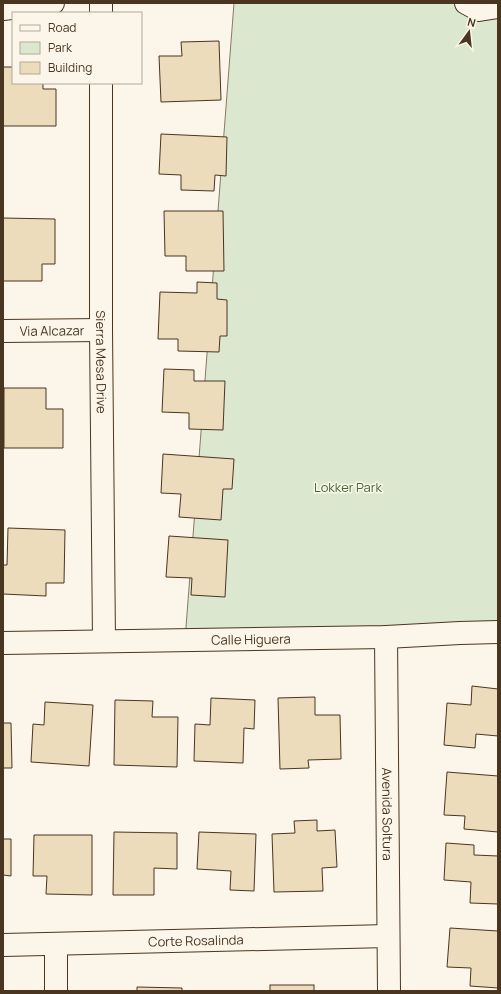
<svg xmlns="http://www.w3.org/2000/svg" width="501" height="994" font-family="Manrope,sans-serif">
<rect width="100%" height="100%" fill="#fbf6e9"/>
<path fill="#dce7d0" stroke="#887966" d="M234,3H466L498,7V632L185,640Z"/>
<g fill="#ecdcbc" stroke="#4a3520">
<path d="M219,41L221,100L161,102L159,56H182L181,42Z"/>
<path d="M3,67H13V83H43V89H56V126H3Z"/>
<path d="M161,134L227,137L226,176L215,175L214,191L181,190V175L159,174Z"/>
<path d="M164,211H223L224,271H186V256H165Z"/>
<path d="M3,218L55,219V264H42V281H3Z"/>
<path d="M197,282L217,283V299L227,300V336H220L219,352L178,351V339H158L160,292L197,293Z"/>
<path d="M164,369L194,370V381H225L223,430L189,429V413L162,412Z"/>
<path d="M4,388H46V409H63V448H4Z"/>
<path d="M163,454L234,459L232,489H223L221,520L179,517L181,494L161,493Z"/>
<path d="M8,528L65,530L64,583H46V596L3,594V565H7Z"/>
<path d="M169,536L228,540L225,597L191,595L192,578L166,577Z"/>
<path d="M472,686L498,689V736L476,734L475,748L444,745L447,703L471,705Z"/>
<path d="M315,697V715H340L341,759L308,760L309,768L280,769L278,698Z"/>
<path d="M211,698L255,700L254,729L244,728L243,763L194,761L195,724L210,725Z"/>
<path d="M115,700L153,701L152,717H178L177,767L114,765Z"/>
<path d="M45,702L93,705L89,766L31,762L33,724L44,725Z"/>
<path d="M3,723H11L12,768H3Z"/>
<path d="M447,772L498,776V832L464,829L465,816L444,815Z"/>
<path d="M317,820V831L335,830L337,867L322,868L323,891L274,892L272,834L295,833L294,821Z"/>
<path d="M114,832L177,833V869L154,868V895H113Z"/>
<path d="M199,832L256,834L254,891L230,890L231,871L197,869Z"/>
<path d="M34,835H92V895L46,894L47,876H33Z"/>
<path d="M3,839H11V876L3,875Z"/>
<path d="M446,843L474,845V855L498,856V904L470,903L471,882L444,880Z"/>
<path d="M450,928L498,931V988L470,986L471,968L447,967Z"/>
<rect x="270" y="985" width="44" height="6"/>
<path d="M137,987L182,988V991H137Z"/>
</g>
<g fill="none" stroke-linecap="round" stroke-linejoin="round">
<g stroke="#4a3520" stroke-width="24">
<g id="minor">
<path d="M466,3L479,10L498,7"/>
<path d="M3,9L53,3"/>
<path d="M101,13V3"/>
<path id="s1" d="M101,83V330L104,641"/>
<path id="s2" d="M3,331L101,330"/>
<path id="s3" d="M386,637L389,991"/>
<path id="s4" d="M3,643L386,637L460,633L498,632"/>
<path d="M56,944V991"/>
<path id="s5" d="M3,945L388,936"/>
</g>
</g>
<use href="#minor" stroke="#fbf6e9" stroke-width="22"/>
</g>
<g text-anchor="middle" stroke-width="3" stroke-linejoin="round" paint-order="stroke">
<g font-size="13" fill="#4a3520" stroke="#fbf6e9">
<text dy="5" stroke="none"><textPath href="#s2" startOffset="49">Via Alcazar</textPath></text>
<text dy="5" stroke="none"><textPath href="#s1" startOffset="279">Sierra Mesa Drive</textPath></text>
<text dy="5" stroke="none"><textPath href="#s4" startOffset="248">Calle Higuera</textPath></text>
<text dy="5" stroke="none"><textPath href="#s3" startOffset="177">Avenida Soltura</textPath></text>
<text dy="5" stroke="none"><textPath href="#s5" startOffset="193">Corte Rosalinda</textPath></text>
</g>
<g font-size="13" fill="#436837" stroke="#fbf6e9">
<text x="348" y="492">Lokker Park</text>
</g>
</g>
<rect width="501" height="994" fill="none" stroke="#4a3520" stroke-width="8"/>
<rect x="12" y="12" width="130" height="72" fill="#fbf6e9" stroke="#b4a999"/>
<rect x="20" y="25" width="20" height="6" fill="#fbf6e9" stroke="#b4a999"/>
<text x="48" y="32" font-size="12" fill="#4a3520">Road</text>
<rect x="20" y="42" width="20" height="12" fill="#dce7d0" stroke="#b4a999"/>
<text x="48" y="52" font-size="12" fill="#4a3520">Park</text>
<rect x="20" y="62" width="20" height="12" fill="#ecdcbc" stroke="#b4a999"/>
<text x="48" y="72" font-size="12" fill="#4a3520">Building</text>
<g transform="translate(469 32) rotate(15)" stroke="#fbf6e9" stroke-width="3" paint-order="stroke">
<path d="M0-3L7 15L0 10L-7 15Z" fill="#4a3520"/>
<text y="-6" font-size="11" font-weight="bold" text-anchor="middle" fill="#4a3520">N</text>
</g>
</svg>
